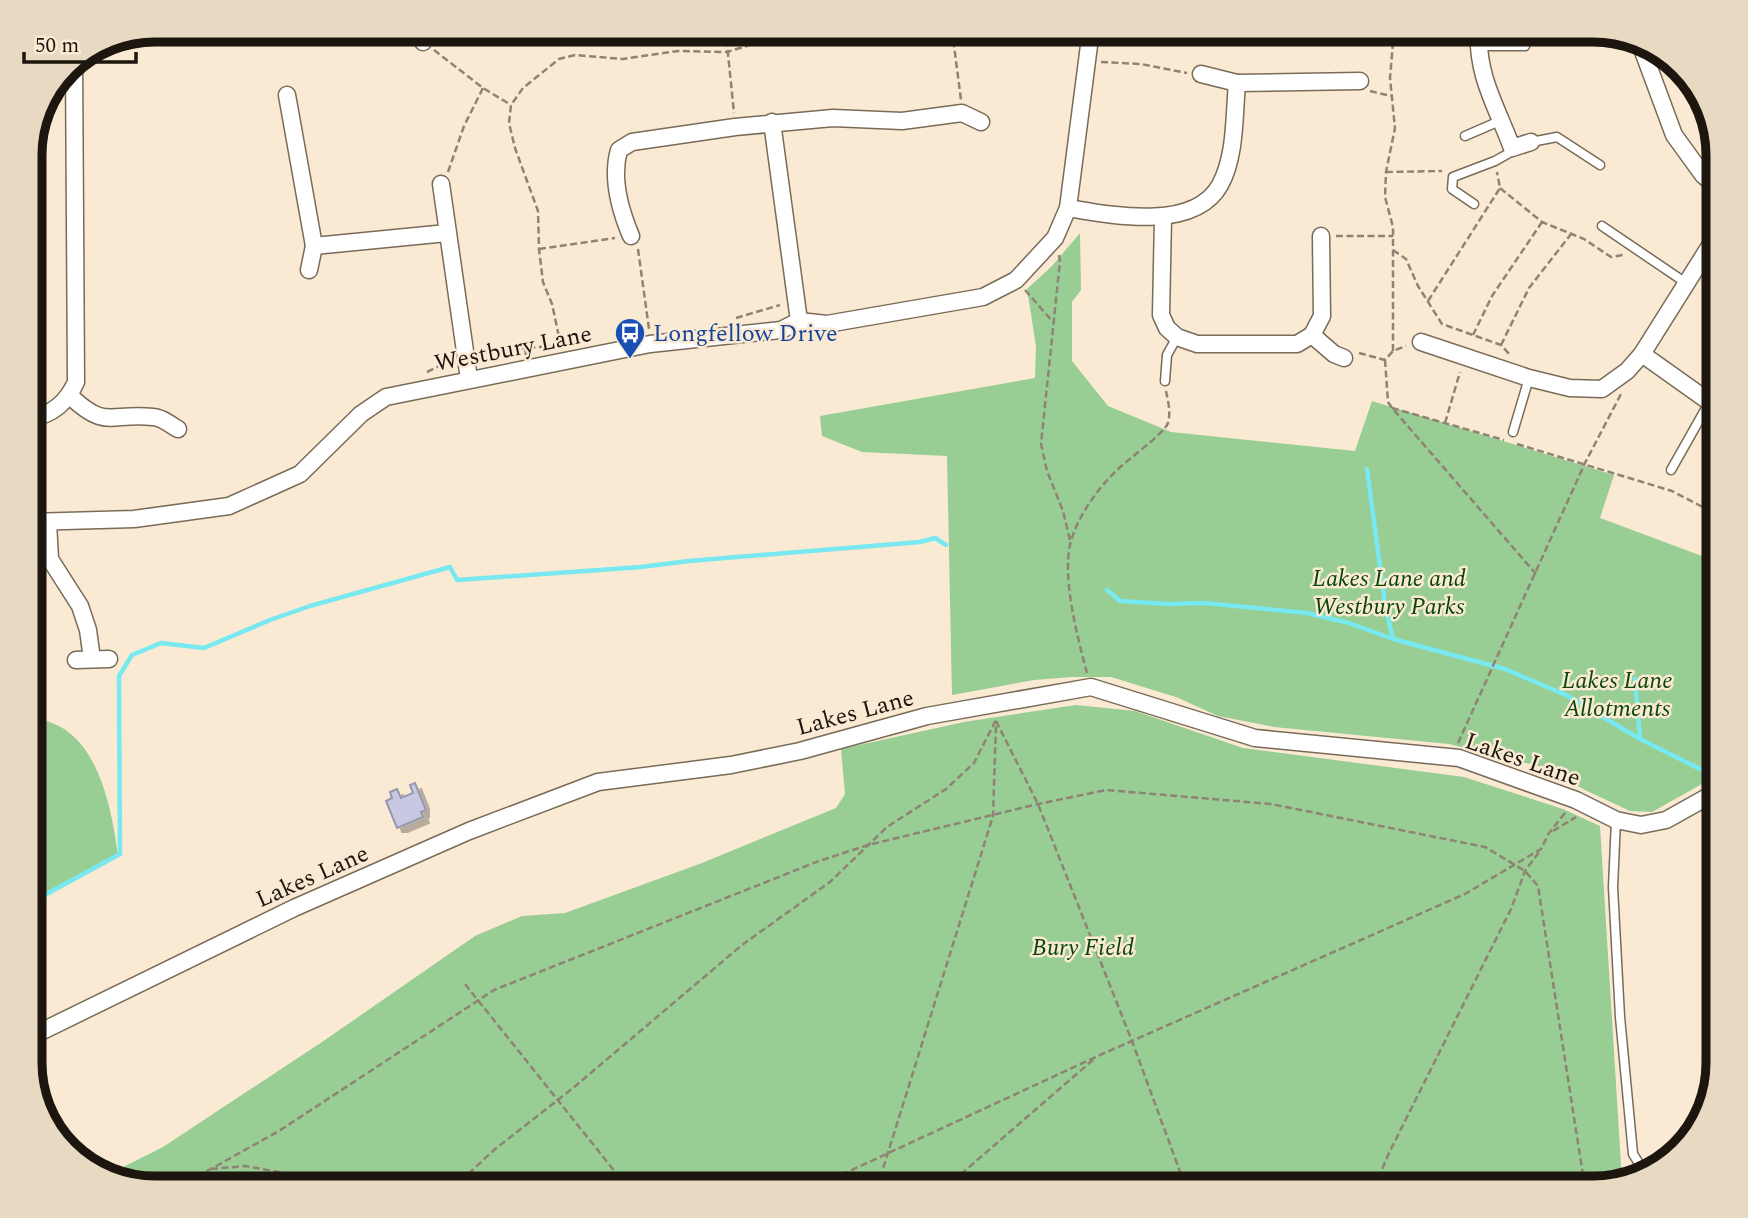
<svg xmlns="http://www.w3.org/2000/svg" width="1748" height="1218" font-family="Spectral,serif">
<defs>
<filter id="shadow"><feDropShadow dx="6" dy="6" stdDeviation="0" flood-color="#0004"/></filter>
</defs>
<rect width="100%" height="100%" fill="#faead3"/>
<g fill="#98cd94">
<path d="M1080,233L1081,290L1072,302V361L1108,406L1171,432L1355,451L1372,401L1614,475L1600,518L1718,562V775L1652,812L1630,811L1587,791L1542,767L1449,744L1274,727L1218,716L1176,697L1111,677H1072L1034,680L952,695L947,456L862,452L822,436L820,416L1035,378L1036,346L1027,289L1052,266Z"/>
<path d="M1076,705L1135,711L1243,748L1464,777L1563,809L1600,826L1622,1181L1593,1188H155L111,1173L163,1147L325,1040L475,936L522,916L565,913L702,863L836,808L845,794L841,749L964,722Z"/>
<path d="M30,722C37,722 46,720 52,723C99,740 112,811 118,855L30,904Z"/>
</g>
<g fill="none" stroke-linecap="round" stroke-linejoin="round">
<g stroke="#78e8f1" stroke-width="4.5">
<path d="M1367,469L1385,604L1393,639"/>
<path d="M1107,590L1120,601L1169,604L1204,603L1307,613L1349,623L1393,639L1505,669L1566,695L1640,739L1702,770"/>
<path d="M1635,679L1640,738"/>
<path d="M30,903L120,854L119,676L132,655L161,643L204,648L270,620L310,606L450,567L457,580L641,567L689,561L920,542L935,538L946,545"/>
</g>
</g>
<path fill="#c7c8e1" stroke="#9697ae" stroke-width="2" filter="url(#shadow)" d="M415,783L426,810L421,812L423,817L397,828L386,801L392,798L390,792L397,789L401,798L413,793L410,785Z"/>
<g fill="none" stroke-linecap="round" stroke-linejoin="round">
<g stroke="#796b57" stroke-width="11">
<g id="service">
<path d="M1478,46H1525"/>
<path d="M1465,136L1502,120"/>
<path d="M1531,142L1557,137L1600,165"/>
<path d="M1474,204L1452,189L1453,177L1495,161L1511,152L1512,148"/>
<path d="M1602,226L1686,283"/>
<path d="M1165,381L1167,355L1177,337"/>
<path d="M1513,432L1529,378"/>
<path d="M1671,470L1710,401"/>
<path d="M1616,820L1613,887L1620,1017L1633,1154L1647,1176"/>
</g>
</g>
<g stroke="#796b57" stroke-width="19">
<g id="minor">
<path d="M421,30L423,42"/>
<path d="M1479,30C1476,75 1497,107 1512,148L1531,142"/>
<path d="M1641,46L1674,135L1703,175L1718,188"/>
<path d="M1201,74L1237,83L1360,81"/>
<path d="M287,95L314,246L309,270"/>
<path d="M772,122L799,321"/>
<path d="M441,184L469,379"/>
<path d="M1068,208C1110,215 1194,232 1220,185C1236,156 1234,115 1237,83"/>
<path d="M1163,217L1161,315L1167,328L1177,337L1197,344H1297L1312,335L1322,316L1321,236"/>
<path d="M631,236C620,210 611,178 619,150L632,142L735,127L833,118L902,121L962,113L981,122"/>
<path d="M314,246L447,233"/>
<path d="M1312,335L1334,354L1344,358"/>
<path d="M1421,342L1529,378L1570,388L1602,389L1627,371L1642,354L1718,233"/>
<path d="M1642,354L1718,408"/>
<path d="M70,396C107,431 110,412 153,417C161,417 171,425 178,429"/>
<path d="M30,417C52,417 68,400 76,382L74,60"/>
<path d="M30,522L134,519L229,506L300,474L361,414L386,397L650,344L781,330L799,321L827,324L983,297L1016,280L1055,238L1068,208L1091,30"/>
<path d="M48,522L50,559L80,606L88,630L92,659"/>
<path d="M76,660L109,659"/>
<path d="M30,1037L294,908L469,831L598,782L731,765L800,751L927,716L1091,687L1255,738L1459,758L1576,800L1616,820L1641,825L1666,820L1718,791"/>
</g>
</g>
<g stroke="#8e8374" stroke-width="2.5" stroke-dasharray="7 3.5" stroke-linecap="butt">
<path d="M723,30L726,34L734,113"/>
<path d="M952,30L961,100"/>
<path d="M978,30L1076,37"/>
<path d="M434,50L483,88L511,105"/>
<path d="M1101,62L1141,64L1187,73"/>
<path d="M1370,91L1391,96"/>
<path d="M448,172L464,126L483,88"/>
<path d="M1386,172L1442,171"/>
<path d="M1500,188L1542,222L1584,239L1611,257L1623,255"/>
<path d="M1336,236H1393"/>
<path d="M539,249L615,238"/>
<path d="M638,249L649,329"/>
<path d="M1393,250L1406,259L1418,286L1442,324L1501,345L1511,356"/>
<path d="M1059,255L1060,261L1041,444L1047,471L1063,511L1070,540"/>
<path d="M1025,290L1053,322"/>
<path d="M1428,301L1500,188L1497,172"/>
<path d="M736,318L780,305"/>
<path d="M1473,335L1492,296L1542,222"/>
<path d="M1501,345L1529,288L1571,234"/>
<path d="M561,346L552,304L543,282L539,249L538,211L515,148L509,123L511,105L523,88L559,59L575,55L623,59L678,51L727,52L792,32L849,30"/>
<path d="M1393,351V227L1385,197L1386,172L1395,128L1390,78L1394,30"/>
<path d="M480,353L525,348"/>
<path d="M1359,353L1385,360L1393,351L1406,346"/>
<path d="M526,355L525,348L553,346"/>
<path d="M1385,360L1388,402L1392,408L1536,574"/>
<path d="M427,372L450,361"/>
<path d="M1392,408L1504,440"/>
<path d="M1445,423L1460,372"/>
<path d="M1517,444L1672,491L1718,515"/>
<path d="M1087,673C1078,639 1061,576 1071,541C1078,516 1098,488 1117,470C1128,459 1164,434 1168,423C1171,412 1168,401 1166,391"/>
<path d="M996,721L1038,804L1132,1041L1186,1188"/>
<path d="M1458,743L1585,463L1621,394"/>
<path d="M1553,831L1576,817"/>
<path d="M465,984L628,1188"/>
<path d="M211,1169L245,1166L370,1188"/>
<path d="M168,1188L209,1170L279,1131L494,990L819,861L868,845L1038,804L1106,790L1271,804L1485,847L1525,871L1538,886L1585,1188"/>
<path d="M453,1188L494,1150L573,1088L742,945L830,882L887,827L946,789L974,763L996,720"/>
<path d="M813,1188L1100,1055L1465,894L1541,849L1549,833L1565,813"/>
<path d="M877,1188L993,816L996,724"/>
<path d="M945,1188L1094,1059"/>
<path d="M1374,1188L1389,1153L1511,909L1525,871L1539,852"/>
</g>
<use href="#service" stroke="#fff" stroke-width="8"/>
<use href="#minor" stroke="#fff" stroke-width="16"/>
</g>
<defs>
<g id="bus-pin" transform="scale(1.575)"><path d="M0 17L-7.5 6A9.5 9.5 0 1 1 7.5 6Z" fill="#1a4fb4" stroke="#faead3"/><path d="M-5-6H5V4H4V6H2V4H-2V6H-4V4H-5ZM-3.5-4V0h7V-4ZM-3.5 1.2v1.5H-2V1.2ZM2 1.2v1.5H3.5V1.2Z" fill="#fff"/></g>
</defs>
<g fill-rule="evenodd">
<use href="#bus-pin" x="630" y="333"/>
</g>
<g text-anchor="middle" stroke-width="5" stroke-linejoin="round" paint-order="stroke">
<g font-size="24" fill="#164399" stroke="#faead3" text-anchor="start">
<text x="653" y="341">Longfellow Drive</text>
</g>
<g font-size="24" fill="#1c160e" stroke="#faead3">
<text transform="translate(513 348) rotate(-11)" y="8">Westbury Lane</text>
<text transform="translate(855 712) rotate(-15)" y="8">Lakes Lane</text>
<text transform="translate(1523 759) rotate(19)" y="8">Lakes Lane</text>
<text transform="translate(312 876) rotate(-24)" y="8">Lakes Lane</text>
</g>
<g font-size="24" font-style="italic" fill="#09460a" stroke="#faead3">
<text x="1389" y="586">Lakes Lane and<tspan x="1389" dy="28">Westbury Parks</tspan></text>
<text x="1617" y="688">Lakes Lane<tspan x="1617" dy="28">Allotments</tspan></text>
<text x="1083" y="955">Bury Field</text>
</g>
</g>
<path d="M0 0H1748V1218H0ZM155 42H1593A113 113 0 0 1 1706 155V1063A113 113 0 0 1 1593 1176H155A113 113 0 0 1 42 1063V155A113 113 0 0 1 155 42Z" fill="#e8d9c3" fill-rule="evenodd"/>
<path fill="none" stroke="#1c160e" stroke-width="9" d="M155 42H1593A113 113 0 0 1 1706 155V1063A113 113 0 0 1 1593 1176H155A113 113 0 0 1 42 1063V155A113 113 0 0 1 155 42Z"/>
<path d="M24 52v10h112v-10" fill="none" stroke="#1c160e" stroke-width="3.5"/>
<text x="35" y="52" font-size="21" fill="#1c160e" stroke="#faead3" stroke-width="5" paint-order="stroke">50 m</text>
</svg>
